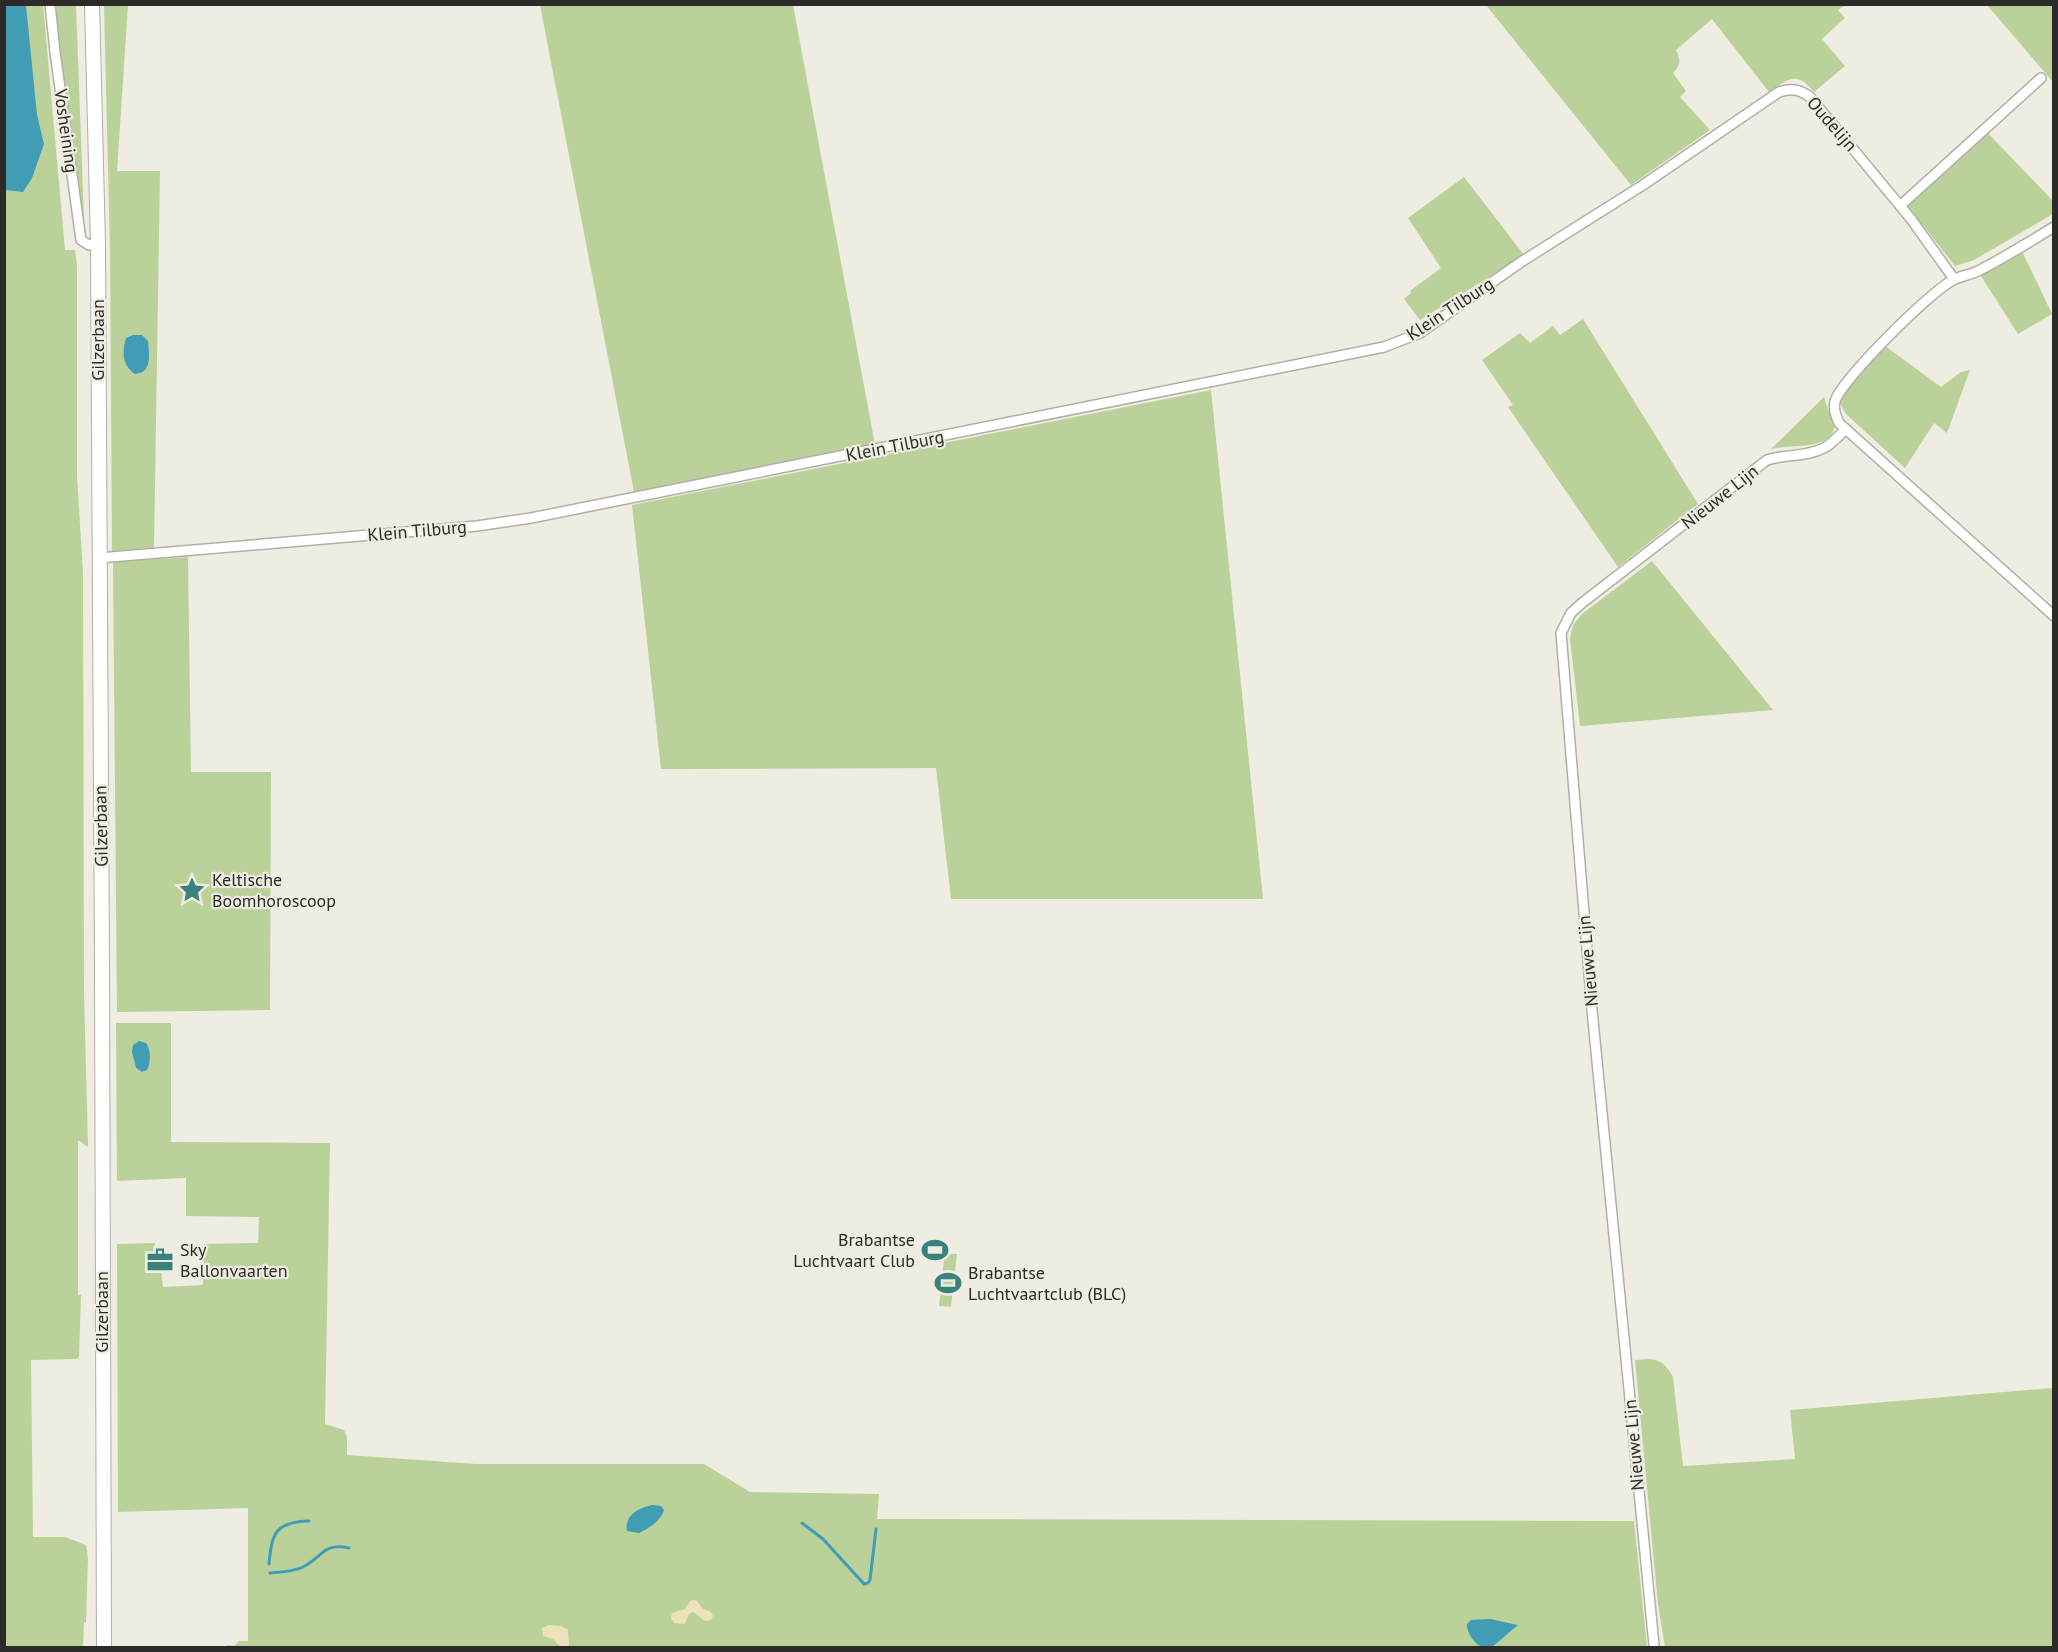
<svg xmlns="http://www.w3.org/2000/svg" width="2058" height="1652" font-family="'PT Sans',sans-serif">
<rect width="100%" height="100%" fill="#efece2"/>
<g fill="#bad19a" fill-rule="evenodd">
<path d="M43,4L65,250H75L77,265V477L83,573L84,993L88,1147L78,1140V1295H81L79,1357L78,1359L31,1360L33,1537H65L86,1545L88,1558L86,1623L84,1622L83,1647H5L4,5Z"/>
<path d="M54,5H76L84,220L80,218Z"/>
<path d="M104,5H128L117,171H160L154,548L112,551L110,250Z"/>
<path d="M540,5H793L875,445L634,492Z"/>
<path d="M1486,5H1845L1838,10L1845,18L1822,39L1845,66L1814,92C1796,70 1789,79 1769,92L1712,19L1676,50C1681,61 1681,64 1673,73L1686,91L1680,97L1710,130L1631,185Z"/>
<path d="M1987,5H2053V82Z"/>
<path d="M1987,132L2052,200L2053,199V214L1974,260L1955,266L1908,206Z"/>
<path d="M1464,177L1524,255L1420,320L1404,299L1411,293L1410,291L1441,268L1408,218Z"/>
<path d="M2021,249L2052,314L2018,334L1979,273Z"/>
<path d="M1583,319L1698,504L1618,567L1508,407L1513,405L1482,360L1520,333L1530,343L1553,326L1560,335Z"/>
<path d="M1885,346L1941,387L1961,372L1970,370L1947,433L1934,423L1905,468L1846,414L1840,403C1846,381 1870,362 1885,346Z"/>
<path d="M1211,390L1263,899H951L936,768L661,769L632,505Z"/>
<path d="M1824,397L1828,410L1836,421C1833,453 1793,443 1771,449Z"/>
<path d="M188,557L191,772H271L270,1010L117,1012L113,562Z"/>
<path d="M1652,561L1773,710L1580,726L1570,639L1573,625L1582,614Z"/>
<path d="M116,1023H171V1142L330,1143L325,1424L344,1430L347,1437V1455L476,1464H704L750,1492L879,1494L877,1519L1634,1521L1647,1647H228L227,1645L234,1646L239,1641H248V1508L118,1512L117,1244L155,1243V1271H161L163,1287L203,1285L204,1244L258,1243L259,1217L186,1216V1178L117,1181ZM137,1042H144C150,1050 151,1061 147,1070L142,1072L136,1068C134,1059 130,1048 137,1042Z"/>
<path d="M948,1254H957L951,1307L939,1306L944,1260Z"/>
<path d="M1649,1359C1662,1360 1667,1366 1673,1377L1683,1466L1795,1459L1790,1410L2053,1388V1647H1665L1658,1604L1635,1360Z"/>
</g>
<g fill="#ece3bd">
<path d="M693,1600L697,1601L703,1609L711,1612L713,1616L711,1620L705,1621L693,1612L689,1614L685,1624L674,1623L671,1618L672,1613L685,1609L690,1601Z"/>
<path d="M549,1625L561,1626L568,1630L569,1647H561L553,1639L543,1636L542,1628Z"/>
</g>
<g fill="#419cb5">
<path d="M4,5H26L37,115L44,144L32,178L23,192L5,190Z"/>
<path d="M133,335H142L148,341C149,354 153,373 135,374C122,365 122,352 126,338Z"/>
<path d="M139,1041L146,1043C151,1050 151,1063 147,1070L142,1072L136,1068L132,1052L133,1045Z"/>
<path d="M652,1505L661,1506L664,1510C660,1522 649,1528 639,1533L627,1531C624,1515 639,1508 652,1505Z"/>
<path d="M1490,1619L1518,1625L1492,1647H1482C1474,1643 1467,1634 1467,1624L1471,1620Z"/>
</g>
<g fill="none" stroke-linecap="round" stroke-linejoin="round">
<g stroke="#419cb5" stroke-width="3">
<path d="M802,1523L823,1539L864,1584L868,1583L870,1580L876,1529"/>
<path d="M269,1564C272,1533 275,1522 309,1521"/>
<path d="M270,1573C281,1572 293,1572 303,1567C322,1558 323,1542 349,1548"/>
</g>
<g stroke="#b2afa6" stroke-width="12">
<g id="street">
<path d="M50,4L55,52L81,240L89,245L98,244"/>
<path d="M1901,205L2041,78"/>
<path d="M2054,227C2029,242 2004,258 1978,271C1970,275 1960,276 1953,280C1930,292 1843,378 1835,401C1833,409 1836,416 1839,423L2054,616"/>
<path d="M99,558L477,526L531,518L1384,347L1420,333L1521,262L1643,185L1779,92C1792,88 1799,89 1810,97L1911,219L1954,279"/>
<path d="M1654,1645L1592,1010L1561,633L1571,613L1582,603L1767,460C1786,454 1806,457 1824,448C1832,444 1839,435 1846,429"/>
</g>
</g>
<g stroke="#b2afa6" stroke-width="16">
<path id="secondary" d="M92,4L98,244L102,968L104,1648"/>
</g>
<use href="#street" stroke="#fff" stroke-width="9"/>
<use href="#secondary" stroke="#fff" stroke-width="14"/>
</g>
<defs>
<g id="sight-bare" transform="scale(2.07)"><path d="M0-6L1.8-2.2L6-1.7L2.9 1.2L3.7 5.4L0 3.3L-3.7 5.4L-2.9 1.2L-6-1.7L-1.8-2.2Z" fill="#39817b" stroke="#efece2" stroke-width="2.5" paint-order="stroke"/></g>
<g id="stadium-bare" transform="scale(2.07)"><path d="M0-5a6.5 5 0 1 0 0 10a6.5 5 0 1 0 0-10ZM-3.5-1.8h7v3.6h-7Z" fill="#39817b" stroke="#efece2" stroke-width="2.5" paint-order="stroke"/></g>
<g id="office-bare" transform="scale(2.07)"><path d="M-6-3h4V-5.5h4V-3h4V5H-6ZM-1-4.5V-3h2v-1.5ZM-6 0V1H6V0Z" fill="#39817b" stroke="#efece2" stroke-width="2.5" paint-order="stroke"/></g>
</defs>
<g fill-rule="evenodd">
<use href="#sight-bare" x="192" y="890"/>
<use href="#stadium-bare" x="935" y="1250"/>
<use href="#office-bare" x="160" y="1260"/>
<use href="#stadium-bare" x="948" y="1283"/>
</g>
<g text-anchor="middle" stroke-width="4.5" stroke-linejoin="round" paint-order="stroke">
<g font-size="18" fill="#2c2b27" stroke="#efece2">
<text transform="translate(1832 124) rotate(49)" y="6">Oudelijn</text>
<text transform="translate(66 131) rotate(82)" y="6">Vosheining</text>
<text transform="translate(1450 309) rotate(-33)" y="6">Klein Tilburg</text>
<text transform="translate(98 340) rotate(-90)" y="6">Gilzerbaan</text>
<text transform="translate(895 446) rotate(-11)" y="6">Klein Tilburg</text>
<text transform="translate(1720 497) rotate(-38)" y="6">Nieuwe Lijn</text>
<text transform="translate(417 531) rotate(-5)" y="6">Klein Tilburg</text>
<text transform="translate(101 826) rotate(-91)" y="6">Gilzerbaan</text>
<text transform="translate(1588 961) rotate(-95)" y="6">Nieuwe Lijn</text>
<text transform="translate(102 1312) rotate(-90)" y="6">Gilzerbaan</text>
<text transform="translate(1634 1445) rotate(-95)" y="6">Nieuwe Lijn</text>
</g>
<g font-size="18" fill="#2c2b27" stroke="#efece2" text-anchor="start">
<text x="212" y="886">Keltische<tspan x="212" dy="21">Boomhoroscoop</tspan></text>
<text x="915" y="1246" text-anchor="end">Brabantse<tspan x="915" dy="21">Luchtvaart Club</tspan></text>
<text x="180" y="1256">Sky<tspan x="180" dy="21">Ballonvaarten</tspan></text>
<text x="968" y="1279">Brabantse<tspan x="968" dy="21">Luchtvaartclub (BLC)</tspan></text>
</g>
</g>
<rect width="2058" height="1652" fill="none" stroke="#2c2b27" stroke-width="12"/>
</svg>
